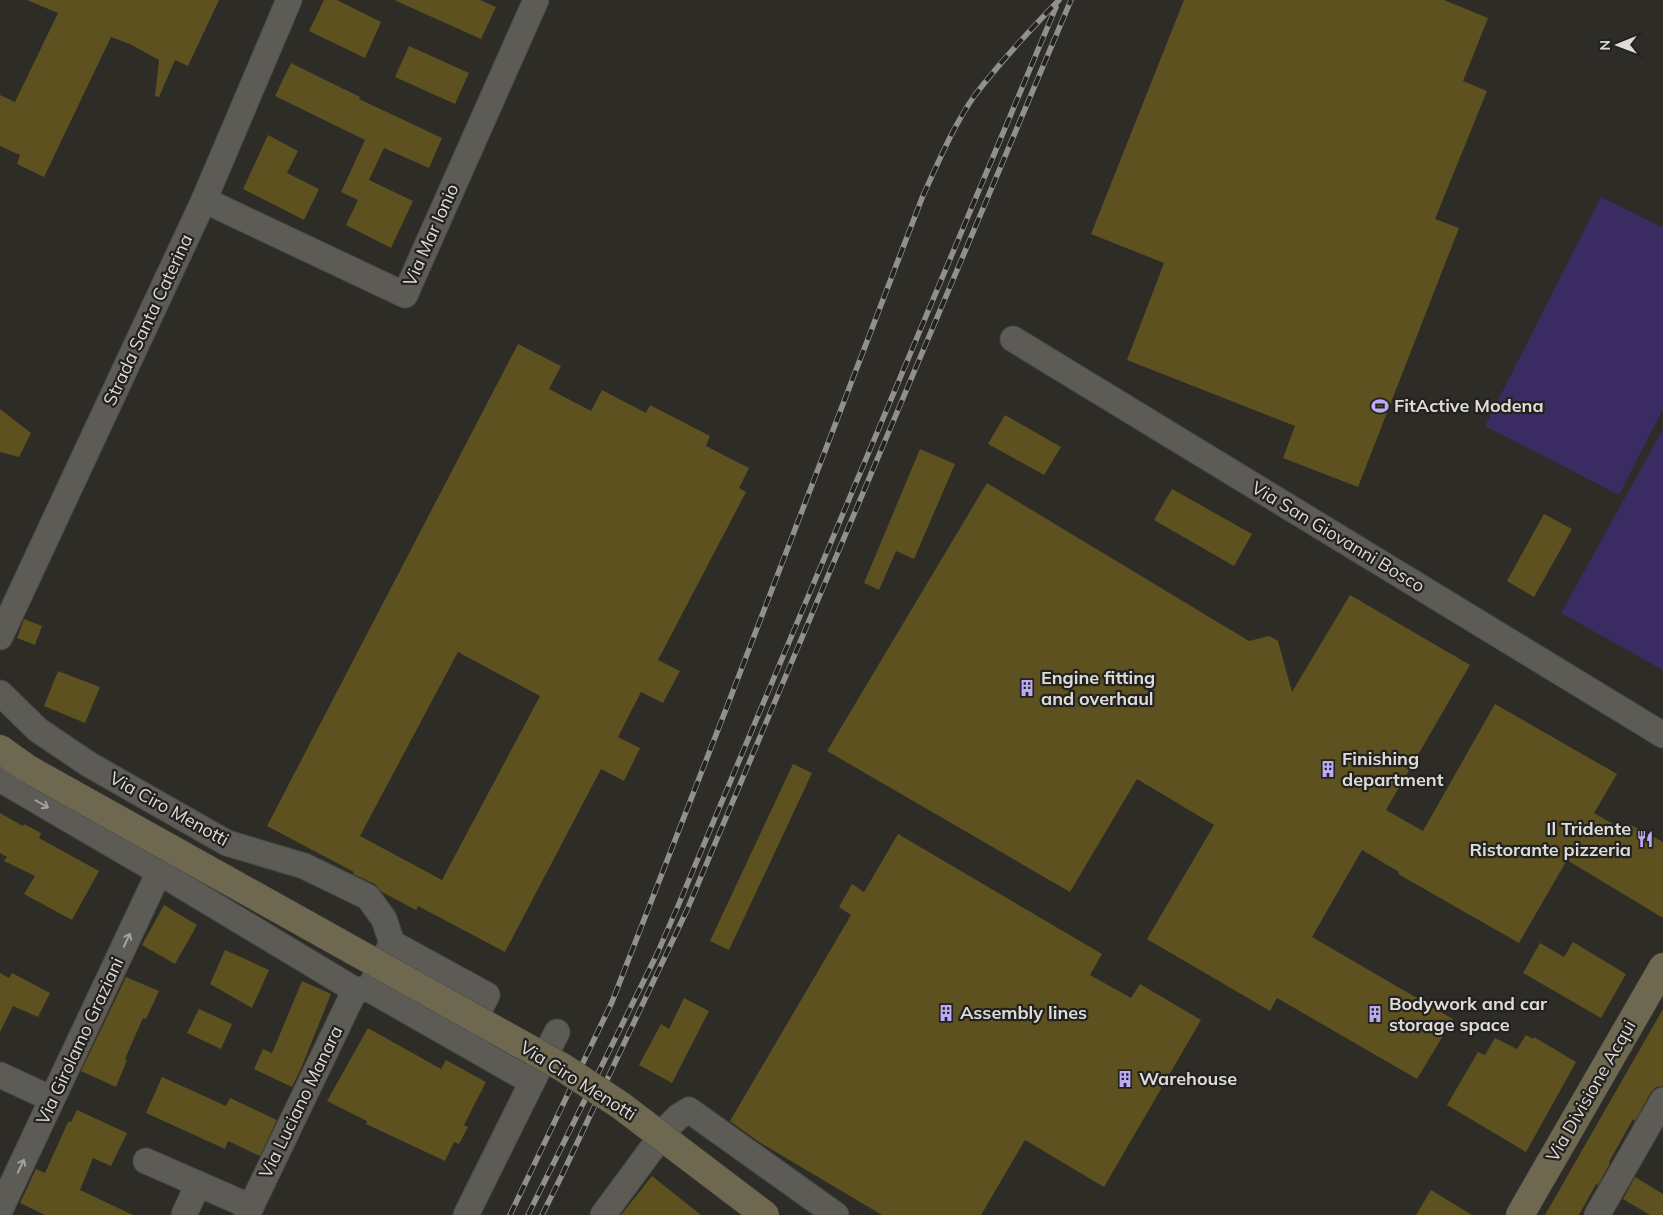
<svg xmlns="http://www.w3.org/2000/svg" width="1663" height="1215" font-family="Mulish,sans-serif">
<rect width="100%" height="100%" fill="#2d2c27"/>
<g fill="#3b2b63">
<path d="M1601,197L1663,228V409L1619,495L1485,426Z"/>
<path d="M1663,429V670L1561,613Z"/>
</g>
<g fill="#5d5120" fill-rule="evenodd">
<path d="M27,0H219L188,66L175,60L159,97L155,96L159,60L132,45L111,37L44,177L17,164L20,155L0,146V95L15,102L58,13Z"/>
<path d="M324,0H337L381,22L365,58L309,31Z"/>
<path d="M394,0H480L496,7L481,39Z"/>
<path d="M1184,0H1444L1488,18L1463,81L1487,91L1435,219L1459,228L1358,487L1283,458L1295,426L1127,360L1164,263L1091,234Z"/>
<path d="M409,46L469,73L455,104L395,77Z"/>
<path d="M291,63L360,97L359,99L442,138L429,168L384,148L369,180L413,201L391,248L346,225L358,200L341,192L365,140L275,96Z"/>
<path d="M268,135L298,151L287,173L319,189L304,220L243,189Z"/>
<path d="M518,344L561,366L549,389L591,411L602,390L646,413L650,405L710,436L706,446L749,468L739,488L746,492L658,660L680,671L663,703L641,692L618,737L640,748L624,781L601,769L505,952L418,906L416,910L382,892L375,884L353,874L354,872L267,826ZM458,652L540,696L442,880L360,836Z"/>
<path d="M0,409L31,433L19,457L0,452Z"/>
<path d="M1005,415L1061,447L1044,475L988,444Z"/>
<path d="M920,449L955,464L914,559L896,551L879,590L864,583Z"/>
<path d="M987,483L1249,641L1269,636L1278,641L1292,692L1350,595L1470,665L1386,810L1423,831L1495,704L1617,774L1594,813L1625,831L1629,824L1663,842V918L1567,860L1519,943L1398,874L1399,872L1362,850L1312,937L1453,1019L1417,1079L1277,998L1270,1011L1147,939L1214,825L1137,779L1070,892L827,751Z"/>
<path d="M1172,489L1252,534L1234,566L1154,520Z"/>
<path d="M1544,514L1572,529L1534,597L1507,581Z"/>
<path d="M24,619L42,626L35,645L17,638Z"/>
<path d="M58,671L100,687L85,723L44,706Z"/>
<path d="M793,764L812,773L729,950L710,941Z"/>
<path d="M0,813L23,826L24,824L41,833L39,838L99,871L72,920L24,894L35,876L4,861L7,857L0,853Z"/>
<path d="M898,834L1102,954L1090,975L1131,998L1140,984L1201,1020L1104,1187L1025,1140L981,1215H882L759,1142L730,1121L851,915L839,907L852,884L864,892Z"/>
<path d="M164,905L197,925L175,964L142,945Z"/>
<path d="M1573,942L1626,974L1601,1018L1523,973L1540,943L1564,957Z"/>
<path d="M225,950L269,970L252,1008L210,984Z"/>
<path d="M0,973L9,978L12,973L50,993L38,1017L13,1006L0,1032Z"/>
<path d="M126,977L159,991L146,1019L143,1018L125,1059L127,1060L116,1087L81,1071Z"/>
<path d="M302,981L331,994L302,1066L292,1087L254,1069L263,1049L272,1053Z"/>
<path d="M684,998L709,1011L672,1083L639,1065L661,1024L669,1029Z"/>
<path d="M199,1009L232,1024L221,1049L187,1033Z"/>
<path d="M1663,1009V1086L1656,1087L1651,1092L1635,1121L1633,1119L1609,1162L1610,1163L1598,1185L1596,1184L1579,1215H1545Z"/>
<path d="M368,1028L441,1069L446,1060L486,1082L464,1125L468,1127L459,1144L454,1142L445,1161L366,1124L367,1121L327,1101Z"/>
<path d="M1526,1035L1533,1039L1534,1037L1576,1062L1526,1152L1447,1105L1478,1052L1485,1055L1495,1038L1517,1049Z"/>
<path d="M162,1077L226,1106L230,1098L277,1120L260,1156L228,1141L225,1149L146,1113Z"/>
<path d="M77,1110L127,1133L111,1166L93,1158L80,1190L133,1215H45L20,1203L36,1169L45,1173L68,1122H71Z"/>
<path d="M652,1176L701,1215H621Z"/>
<path d="M1635,1177L1663,1194V1215H1650L1623,1199Z"/>
<path d="M1431,1190L1472,1215H1416Z"/>
</g>
<g fill="none" stroke-linecap="round" stroke-linejoin="round">
<g stroke="#4a4944" stroke-width="27">
<g id="minor">
<path d="M204,200L405,295L536,0"/>
<path d="M1013,339L1663,735"/>
<path d="M0,637L204,200L289,0"/>
<path d="M0,693L38,730L90,765L227,843L304,866L368,897L384,919L392,943L369,989"/>
<path d="M0,779L159,872L355,990L369,989"/>
<path d="M392,943L487,995L466,1036"/>
<path d="M369,989L532,1082"/>
<path d="M0,1075L52,1099"/>
<path d="M146,1161L251,1207"/>
<path d="M0,1210L159,872"/>
<path d="M184,1215L198,1184"/>
<path d="M247,1215L355,990"/>
<path d="M466,1215L557,1032"/>
<path d="M603,1215L668,1127L678,1117L689,1110L836,1215"/>
<path d="M1597,1215L1663,1100"/>
</g>
</g>
<g stroke="#4a4944" stroke-width="29">
<g id="secondary">
<path d="M0,749L28,769"/>
<path d="M1520,1215L1663,967"/>
</g>
</g>
<use href="#minor" stroke="#5c5b56" stroke-width="25"/>
<use href="#secondary" stroke="#6e6850" stroke-width="28"/>
<g stroke="#91908d" stroke-width="5.5">
<g id="rail">
<path d="M510,1215L612,1002L728,704L922,198C938,163 953,126 975,95C1000,62 1030,30 1059,0"/>
<path d="M528,1215L657,954L678,906L1056,7"/>
<path d="M542,1215L562,1175L687,910L1071,0"/>
</g>
</g>
<use href="#rail" stroke="#24221e" stroke-width="4" stroke-dasharray="11" stroke-linecap="butt"/>
<g stroke="#4a4944" stroke-width="29" stroke-linecap="butt">
<path id="secondary-bridge" d="M28,769L562,1067L620,1105L765,1215"/>
</g>
<use href="#secondary-bridge" stroke="#6e6850" stroke-width="28"/>
</g>
<defs><path id="oneway-shaft" d="M-6 0H5M1.5-3L5.5 0L1.5 3" fill="none" stroke-width="1.6" stroke-linecap="round" stroke-linejoin="round" transform="scale(1.25)"/></defs>
<g stroke="#a3a29e">
<use href="#oneway-shaft" transform="translate(42 804) rotate(30)"/>
<use href="#oneway-shaft" transform="translate(127 940) rotate(-65)"/>
<use href="#oneway-shaft" transform="translate(21 1166) rotate(-65)"/>
</g>
<defs>
<g id="stadium-bare" transform="scale(1.35)"><path d="M0-5a6.5 5 0 1 0 0 10a6.5 5 0 1 0 0-10ZM-3.5-1.8h7v3.6h-7Z" fill="#bbaaf6" stroke="#24221e" stroke-width="2.5" paint-order="stroke"/></g>
<g id="building-bare" transform="scale(1.35)"><path d="M-4-6H4V6H1V3H-1V6H-4ZM-2.5-4.3h1.7v1.8h-1.7ZM.8-4.3h1.7v1.8H.8ZM-2.5-1h1.7V.8h-1.7ZM.8-1h1.7V.8H.8Z" fill="#bbaaf6" stroke="#24221e" stroke-width="2.5" paint-order="stroke"/></g>
<g id="restaurant-bare" transform="scale(1.35)"><path d="M-5-6h1v4h1v-4h1v4h1v-4h1v5L-1.5 .5V6h-2V.5L-5-1ZM5-6V6H3V1.5H1.5Q1.5-4 5-6Z" fill="#bbaaf6" stroke="#24221e" stroke-width="2.5" paint-order="stroke"/></g>
</defs>
<g fill-rule="evenodd">
<use href="#stadium-bare" x="1380" y="406"/>
<use href="#building-bare" x="1027" y="688"/>
<use href="#building-bare" x="1328" y="769"/>
<use href="#restaurant-bare" x="1645" y="839"/>
<use href="#building-bare" x="946" y="1013"/>
<use href="#building-bare" x="1375" y="1014"/>
<use href="#building-bare" x="1125" y="1079"/>
</g>
<g text-anchor="middle" stroke-width="4.5" stroke-linejoin="round" paint-order="stroke">
<g font-size="18" fill="#dddcd9" stroke="#24221e">
<text transform="translate(431 235) rotate(-66)" y="6">Via Mar Ionio</text>
<text transform="translate(148 320) rotate(-65)" y="6">Strada Santa Caterina</text>
<text transform="translate(1338 537) rotate(31)" y="6">Via San Giovanni Bosco</text>
<text transform="translate(169 809) rotate(29)" y="6">Via Ciro Menotti</text>
<text transform="translate(80 1041) rotate(-65)" y="6">Via Girolamo Graziani</text>
<text transform="translate(578 1081) rotate(32)" y="6">Via Ciro Menotti</text>
<text transform="translate(1591 1091) rotate(-60)" y="6">Via Divisione Acqui</text>
<text transform="translate(301 1102) rotate(-64)" y="6">Via Luciano Manara</text>
</g>
<g font-size="18" font-weight="bold" fill="#dddcd9" stroke="#24221e" text-anchor="start">
<text x="1394" y="412">FitActive Modena</text>
<text x="1041" y="684">Engine fitting<tspan x="1041" dy="21">and overhaul</tspan></text>
<text x="1342" y="765">Finishing<tspan x="1342" dy="21">department</tspan></text>
<text x="1631" y="835" text-anchor="end">Il Tridente<tspan x="1631" dy="21">Ristorante pizzeria</tspan></text>
<text x="1389" y="1010">Bodywork and car<tspan x="1389" dy="21">storage space</tspan></text>
<text x="960" y="1019">Assembly lines</text>
<text x="1139" y="1085">Warehouse</text>
</g>
</g>
<g transform="translate(1618 45) rotate(269)" stroke="#24221e" stroke-width="4" paint-order="stroke">
<path d="M0-4L9 19L0 12L-9 19Z" fill="#dddcd9"/>
<text y="-8" font-size="14" font-weight="bold" text-anchor="middle" fill="#dddcd9">N</text>
</g>
</svg>
